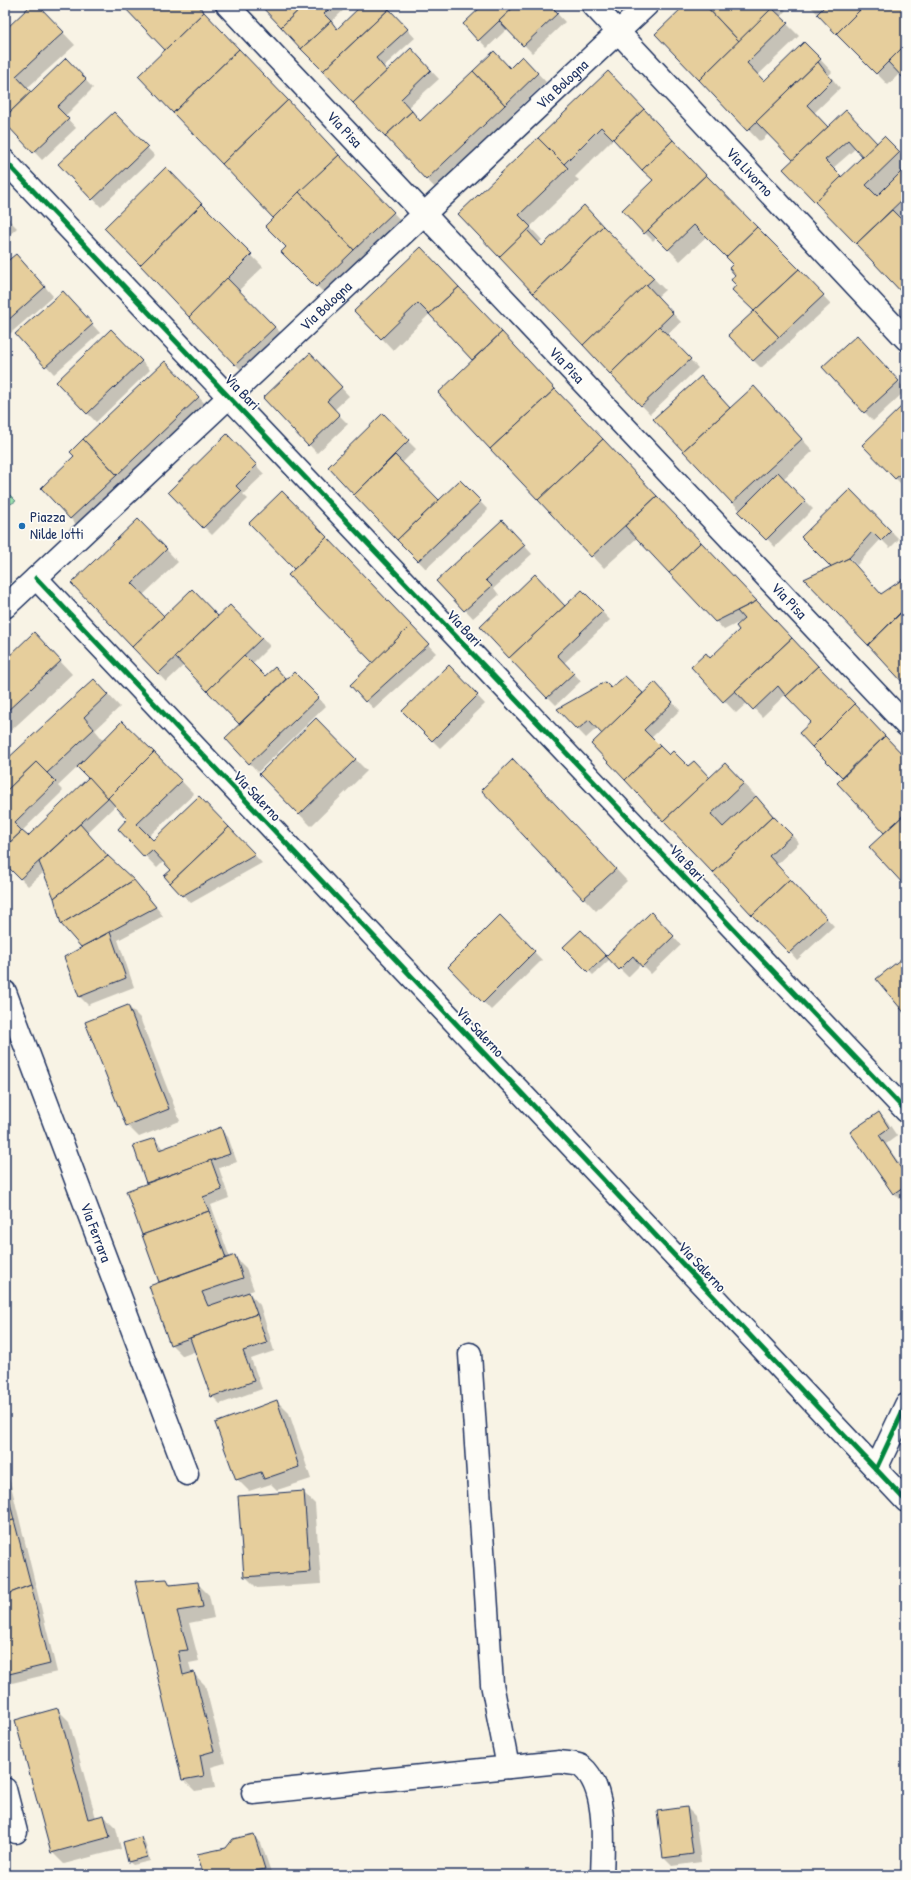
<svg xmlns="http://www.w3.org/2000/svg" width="911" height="1880" font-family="'Patrick Hand',sans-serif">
<rect width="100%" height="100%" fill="#f8f3e5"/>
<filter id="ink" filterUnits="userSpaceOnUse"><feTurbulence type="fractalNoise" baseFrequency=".025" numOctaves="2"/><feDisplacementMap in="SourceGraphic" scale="8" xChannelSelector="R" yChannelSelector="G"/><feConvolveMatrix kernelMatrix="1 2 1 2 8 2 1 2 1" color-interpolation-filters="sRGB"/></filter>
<g filter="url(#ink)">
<path fill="#9be0ac" stroke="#5b8885" d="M5,490L16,501L5,507Z"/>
<g fill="#0003" fill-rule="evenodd">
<path d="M33,5H37L75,45L27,88L31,93L74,68L93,88L65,116L76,128L42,160L5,121V31Z"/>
<path d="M123,5H197L405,225L329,298L283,252L287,247L274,218L166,50Z"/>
<path d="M261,5H349L331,22L338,30L364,5H385L415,38L383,67L388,72L419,58L439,79L408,107L421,122L530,65L546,82L512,114L516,118L438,191Z"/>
<path d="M472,5H480L476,9Z"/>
<path d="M484,5H549L565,22L532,53L508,28L487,48L464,24Z"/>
<path d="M687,5H781L786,10L780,17L799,36L758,75L764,82L816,55L832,72L829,75L840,88L814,113L829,128L877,144L884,137L906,159V219L903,222L906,225V296L785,169L795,160L769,133L760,142L656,34ZM856,148L864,157L842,178L833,168Z"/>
<path d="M809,5H906V79L900,73L888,85Z"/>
<path d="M608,73L831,304L761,368L753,360L755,311L738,285L734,264L707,236L680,261L657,237L653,241L645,233L624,210L654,180L614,138L575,177L579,180L530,227L542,240L538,243L542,247L615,239L665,290L657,297L681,322L667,335L698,368L650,414L459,214Z"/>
<path d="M122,121L155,156L101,207L60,164Z"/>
<path d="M166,169L263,267L238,291L283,335L244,373L189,316Z"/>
<path d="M5,216L17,228L5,239Z"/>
<path d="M24,263L53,296L5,338V265Z"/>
<path d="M457,287L393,350L356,311Z"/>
<path d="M459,288L906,758V885L885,833L838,783L843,778L800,733L812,722L786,694L762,717L748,702L736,713L692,667L710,659L741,630L744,620L724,630L637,538L604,568L439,393L473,360L431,314Z"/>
<path d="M71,301L100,333L54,374L17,334Z"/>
<path d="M119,338L150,370L96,422L57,382Z"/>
<path d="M865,344L906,390L873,421L823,367Z"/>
<path d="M318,363L349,396L334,410L348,424L317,453L264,398Z"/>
<path d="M177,374L210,409L78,526L70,518Z"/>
<path d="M765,399L813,451L783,479L813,509L775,547L732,502L730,409Z"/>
<path d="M906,403V484L904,487L863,445Z"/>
<path d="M382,415L416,449L402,463L439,501L468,489L488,510L426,569L330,467Z"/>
<path d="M235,443L264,474L243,494L248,499L212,535L169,492Z"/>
<path d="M850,490L899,539L890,548L881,539L857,565L848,556V559L882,595L906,578V684L806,579L832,567Z"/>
<path d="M282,493L436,653L374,709L351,685L374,663L296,569L251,523Z"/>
<path d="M510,530L532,554L494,588L499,595L473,618L438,581Z"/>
<path d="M150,532L178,562L143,595L164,617L192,590L219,617L230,606L270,646L252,664L266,678L275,668L287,680L294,673L326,706L258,772L226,738L241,724L184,665L166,682L72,583Z"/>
<path d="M582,591L610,620L564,663L581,681L556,705L548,697L565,607Z"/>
<path d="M46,646L72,674L5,736V661Z"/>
<path d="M449,666L485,704L440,748L403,711Z"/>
<path d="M625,677L643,695L654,684L680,710L651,738L669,756L710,779L737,776L799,843L776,865L834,926L797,960L603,734L597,728L586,738L559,710L611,689Z"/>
<path d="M106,692L120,707L95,730L104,741L166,765L194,794L149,836L153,841L211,809L262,863L191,903L183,895L172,870L164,861L157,868L119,829L129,819L116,805L87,833L112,862L142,889L163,916L118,940L134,987L88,1005L80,997L65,957L83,947L62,923L55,897L44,872L28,886L5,862V762ZM78,767L90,778L28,837L22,831L63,791L58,786Z"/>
<path d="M316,720L367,771L311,826L260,774Z"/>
<path d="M525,772L627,881L596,911L482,790Z"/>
<path d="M651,913L681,945L651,974L641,964L628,977L610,959L593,975L565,947L581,932L606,957Z"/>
<path d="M500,917L542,960L491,1010L449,967Z"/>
<path d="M128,1006L140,1018L180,1121L139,1137L127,1125Z"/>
<path d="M879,1113L887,1121L897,1136L886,1144L906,1173V1199L902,1201L894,1193L851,1132Z"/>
<path d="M220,1129L228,1137L237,1162L219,1168L229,1198L211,1205L230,1258L234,1256L246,1268L254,1290L248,1292L260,1305L274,1351L251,1359L262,1389L220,1404L212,1396L196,1351L183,1356L171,1344L159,1282L148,1184L134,1146L155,1139L163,1149Z"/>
<path d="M277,1401L289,1413L311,1479L277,1490L271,1484L249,1491L237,1479Z"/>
<path d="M5,1461L57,1672L12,1683L5,1676Z"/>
<path d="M303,1492L315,1504L321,1584L257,1588L245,1576Z"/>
<path d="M167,1580L173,1586L197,1583L209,1595L214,1618L189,1623L199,1661L189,1663L192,1674L193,1673L205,1685L225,1763L211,1767L215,1788L195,1791L183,1779Z"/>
<path d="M57,1709L69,1721L96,1818L104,1816L116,1828L121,1849L64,1864L52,1852Z"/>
<path d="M687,1808L695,1816L701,1862L672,1866L664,1858Z"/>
<path d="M253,1835L261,1843L272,1875H205L227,1849Z"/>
<path d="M141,1838L145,1842L150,1861L133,1865L129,1862Z"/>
</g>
<g fill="#e6ce9c" stroke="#1b2f5e">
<path d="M31,5H38L64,32L16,76L31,92L5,117V30Z"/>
<path d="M122,5H198L204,12L165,50Z"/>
<path d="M260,5H304L281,27Z"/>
<path d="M304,5H333L324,14L331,21L301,49L281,27Z"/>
<path d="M362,5H386L389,9L323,71L301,49L331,21L337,29Z"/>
<path d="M483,5H516L478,41L463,24Z"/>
<path d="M516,5H550L558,13L523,46L499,21Z"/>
<path d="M685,5H705L739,41L699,80L655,34Z"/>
<path d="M705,5H776L739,41Z"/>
<path d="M826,5H865L836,34L817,14Z"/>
<path d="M865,5H906V44L876,74L836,34Z"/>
<path d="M772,8L788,23L747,63L764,81L804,42L821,59L747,131L699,80Z"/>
<path d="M389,9L408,29L376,58L387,71L353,103L323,71Z"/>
<path d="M204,12L239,49L173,113L138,76Z"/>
<path d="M906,44V81L888,62Z"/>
<path d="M411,48L431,70L401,99L412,111L385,136L353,103Z"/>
<path d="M239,49L288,100L222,164L173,113Z"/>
<path d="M494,51L510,68L522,56L538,73L505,105L473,71Z"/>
<path d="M66,58L86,79L57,107L69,119L33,153L5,123V117Z"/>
<path d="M818,62L832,80L807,105L828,127L793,160L756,122Z"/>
<path d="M473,71L505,105L426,180L385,136L412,111L420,121Z"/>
<path d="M608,71L644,109L613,139L601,127L564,164L538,138Z"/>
<path d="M288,100L339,155L273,218L222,164Z"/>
<path d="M644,109L673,140L642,170L613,139Z"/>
<path d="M846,110L877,143L863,157L848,140L825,160L842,177L815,202L783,169Z"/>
<path d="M114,112L148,147L92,200L58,164Z"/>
<path d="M884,136L900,152L866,185L877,196L906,167V196L856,244L815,202Z"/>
<path d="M538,138L568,168L519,215L531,227L499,257L458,214Z"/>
<path d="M673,140L706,175L644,234L622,210L653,180L642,170Z"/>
<path d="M339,155L394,212L354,250L299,192Z"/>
<path d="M166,167L202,204L140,265L104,228Z"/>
<path d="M706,175L757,227L726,257L694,225L668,250L648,230Z"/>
<path d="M299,192L354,250L316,287L281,252L286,247L265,226Z"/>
<path d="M202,204L252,254L189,317L140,265Z"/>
<path d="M584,205L603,226L533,293L499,257L527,230L542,246Z"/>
<path d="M892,210L906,224V297L856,244Z"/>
<path d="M5,215L9,220L5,224Z"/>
<path d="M603,226L654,278L583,345L533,293Z"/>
<path d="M757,227L799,269L754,311L732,290L736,285L731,280L735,275L729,268L733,264L726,257Z"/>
<path d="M421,247L459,287L429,314L418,303L381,339L354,311Z"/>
<path d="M16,254L45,287L5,323V263Z"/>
<path d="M799,269L824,295L779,337L754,311Z"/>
<path d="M227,278L275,327L235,365L189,317Z"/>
<path d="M646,284L673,313L610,374L583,345Z"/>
<path d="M459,287L502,332L472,360L429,314Z"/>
<path d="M63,291L93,324L45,367L15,334Z"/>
<path d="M754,311L779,337L753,361L728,335Z"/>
<path d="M659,326L691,359L641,406L610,374Z"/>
<path d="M111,329L142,361L87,414L56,382Z"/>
<path d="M502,332L555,389L490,449L438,393Z"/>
<path d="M857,335L899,381L864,413L822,367Z"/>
<path d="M310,353L342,387L327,401L340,415L308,446L263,398Z"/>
<path d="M165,361L199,397L117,475L83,439Z"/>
<path d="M701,376L730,408L683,451L653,419Z"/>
<path d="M754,386L802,439L732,503L683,451Z"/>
<path d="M555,389L603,439L538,500L490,449Z"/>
<path d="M906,402V469L895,479L862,445Z"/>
<path d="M383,413L409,440L354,495L328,467Z"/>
<path d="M227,434L257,465L236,486L241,491L203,528L168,492Z"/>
<path d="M83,439L117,475L70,519L41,488L74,456L70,452Z"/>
<path d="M603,439L657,496L591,557L538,500Z"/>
<path d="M395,455L439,500L397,540L354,495Z"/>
<path d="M778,472L805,501L766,540L738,512Z"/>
<path d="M460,480L481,501L418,561L397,540Z"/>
<path d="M850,489L891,531L881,541L872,532L849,558L831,567L801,537Z"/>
<path d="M282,491L327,537L294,569L249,523Z"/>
<path d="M657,496L701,542L669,573L625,526Z"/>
<path d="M138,519L167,549L132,583L164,616L132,647L71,583Z"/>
<path d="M502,520L525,545L486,580L492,586L464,611L436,581Z"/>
<path d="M327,537L411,625L373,663L288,575Z"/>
<path d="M701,542L757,601L715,622L669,573Z"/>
<path d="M849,558L881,594L906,577V607L868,645L804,579Z"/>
<path d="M535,574L565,606L509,658L480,627Z"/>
<path d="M192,589L218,616L158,674L132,647Z"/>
<path d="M582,590L603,611L557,655L574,673L547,698L509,658Z"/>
<path d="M757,601L792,638L723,702L691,667L706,653L710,658L739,630L736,626L744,619L737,611Z"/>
<path d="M230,605L262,638L207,691L175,657Z"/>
<path d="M902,612L906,616V686L868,645Z"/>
<path d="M411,625L429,644L365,702L350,685Z"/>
<path d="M34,632L61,661L5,713V660Z"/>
<path d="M792,638L818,666L786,696L778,686L753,710L735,691Z"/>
<path d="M244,655L265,676L275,667L286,679L239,724L207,691Z"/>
<path d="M449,665L478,695L432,741L402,711Z"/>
<path d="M818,666L855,704L812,747L799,733L811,722L786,696Z"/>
<path d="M294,672L319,697L249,764L225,738Z"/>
<path d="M625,676L643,693L602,734L589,720L577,730L557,709L605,682L611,688Z"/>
<path d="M94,679L108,694L84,717L94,729L47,773L36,762L5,792V761Z"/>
<path d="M655,682L673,702L644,730L660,746L625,780L591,744Z"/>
<path d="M855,704L885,736L842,777L812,747Z"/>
<path d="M316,718L356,759L299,815L259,774Z"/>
<path d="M122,721L154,752L108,798L77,767Z"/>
<path d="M885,736L906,758V813L884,833L837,783Z"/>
<path d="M660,746L669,755L673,751L688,766L694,761L710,778L663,821L625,780Z"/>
<path d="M154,752L182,781L137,824L153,840L199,796L229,827L170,883L164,876L171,870L152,850L144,857L118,829L127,819L108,798Z"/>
<path d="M513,759L616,869L583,899L481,790Z"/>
<path d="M36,762L56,782L14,823L22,831L5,847V792Z"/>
<path d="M725,763L744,783L711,814L723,827L756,796L773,816L713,873L663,821Z"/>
<path d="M89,777L108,798L20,879L5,864V847L22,831L28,836Z"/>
<path d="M906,813V887L869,847Z"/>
<path d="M773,816L792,835L769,856L790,879L752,915L713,873Z"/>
<path d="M80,824L108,856L54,898L39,862Z"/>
<path d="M229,827L255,854L182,896L170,883Z"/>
<path d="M108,856L134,880L61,924L54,898Z"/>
<path d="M790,879L827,918L789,953L752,915Z"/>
<path d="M134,880L156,907L81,947L61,924Z"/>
<path d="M651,912L674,936L642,967L633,956L619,970L606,956Z"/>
<path d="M500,915L535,951L483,1003L448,967Z"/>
<path d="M581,930L606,956L588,972L563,947Z"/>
<path d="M110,932L126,978L79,997L64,957Z"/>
<path d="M906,955V1015L876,979Z"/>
<path d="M128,1005L169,1109L126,1126L85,1022Z"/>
<path d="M879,1112L889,1128L879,1135L906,1176V1185L893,1194L850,1132Z"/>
<path d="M221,1127L230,1154L146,1183L133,1145L155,1138L159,1150Z"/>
<path d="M211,1160L222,1190L203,1197L209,1211L142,1235L126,1191Z"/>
<path d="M209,1211L226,1258L159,1282L142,1235Z"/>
<path d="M235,1255L243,1278L202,1292L208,1306L249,1292L257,1314L170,1345L149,1286Z"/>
<path d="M257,1314L267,1343L243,1351L254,1381L211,1397L190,1338Z"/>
<path d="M277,1400L299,1467L264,1479L261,1472L236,1480L215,1423Z"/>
<path d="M5,1482L14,1520L5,1522Z"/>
<path d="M304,1491L310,1572L244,1577L238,1496Z"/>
<path d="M14,1520L31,1585L5,1595V1522Z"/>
<path d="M167,1579L170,1585L198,1582L203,1607L177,1611L188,1650L178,1651L183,1675L194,1672L214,1751L200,1755L204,1776L182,1780L135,1581Z"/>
<path d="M31,1585L50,1664L5,1675V1595Z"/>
<path d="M58,1708L88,1819L104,1815L110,1837L51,1853L15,1720Z"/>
<path d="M687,1807L693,1854L663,1858L657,1811Z"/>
<path d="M254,1834L265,1869L236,1875H204L197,1854L226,1848L233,1839Z"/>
<path d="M141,1837L147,1857L128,1862L123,1842Z"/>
</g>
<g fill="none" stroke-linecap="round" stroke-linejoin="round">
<g stroke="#1b2f5e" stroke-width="25">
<g id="street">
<path id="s1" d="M227,5L906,725"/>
<path id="s2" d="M593,5L906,339"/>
<path d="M5,161L906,1111"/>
<path d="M36,578L906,1501"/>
<path id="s3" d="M5,607L647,5"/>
<path id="s4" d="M5,992L187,1474"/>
<path d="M470,1354L492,1684L508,1767"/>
<path d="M876,1469L906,1405"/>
<path d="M5,1789L16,1832"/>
<path d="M253,1793L560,1762C566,1763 576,1763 581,1766C608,1787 603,1844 602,1875"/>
</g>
</g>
<use href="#street" stroke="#fdfcf7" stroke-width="22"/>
<g stroke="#fdfcf7" stroke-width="8">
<g id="cycleway">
<path d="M5,161L906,1111"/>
<path d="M36,578L906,1501"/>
<path d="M876,1469L906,1405"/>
</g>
</g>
<use href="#cycleway" stroke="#00873e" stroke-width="5"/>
</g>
</g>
<circle fill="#1f6fb2" stroke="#fdfcf7" stroke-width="1.5" cx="22" cy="526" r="4"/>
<g text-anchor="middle" stroke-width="3.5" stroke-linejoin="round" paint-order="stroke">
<g font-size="15" fill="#1b2f5e" stroke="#fdfcf7">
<text dy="5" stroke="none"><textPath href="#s3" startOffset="764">Via Bologna</textPath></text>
<text dy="5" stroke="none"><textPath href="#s1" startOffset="171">Via Pisa</textPath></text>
<text dy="5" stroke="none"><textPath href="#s2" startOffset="229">Via Livorno</textPath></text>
<text dy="5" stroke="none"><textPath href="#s3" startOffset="440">Via Bologna</textPath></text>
<text dy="5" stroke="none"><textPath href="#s1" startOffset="495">Via Pisa</textPath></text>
<text transform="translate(242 392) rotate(46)" y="5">Via Bari</text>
<text dy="5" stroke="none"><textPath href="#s1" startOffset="819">Via Pisa</textPath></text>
<text transform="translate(464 628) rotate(47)" y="5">Via Bari</text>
<text transform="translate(257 796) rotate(47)" y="5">Via Salerno</text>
<text transform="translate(687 863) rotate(47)" y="5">Via Bari</text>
<text transform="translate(480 1032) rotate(47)" y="5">Via Salerno</text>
<text dy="5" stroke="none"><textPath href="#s4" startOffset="257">Via Ferrara</textPath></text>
<text transform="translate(702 1267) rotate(47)" y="5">Via Salerno</text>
</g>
<g font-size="15" fill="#1b2f5e" stroke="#fdfcf7" text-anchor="start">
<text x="30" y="522">Piazza<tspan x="30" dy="17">Nilde Iotti</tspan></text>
</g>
</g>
<rect width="911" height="1880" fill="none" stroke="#fdfcf7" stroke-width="20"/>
<rect x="10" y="10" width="891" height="1860" fill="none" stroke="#1b2f5e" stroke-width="1.5" filter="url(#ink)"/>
</svg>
